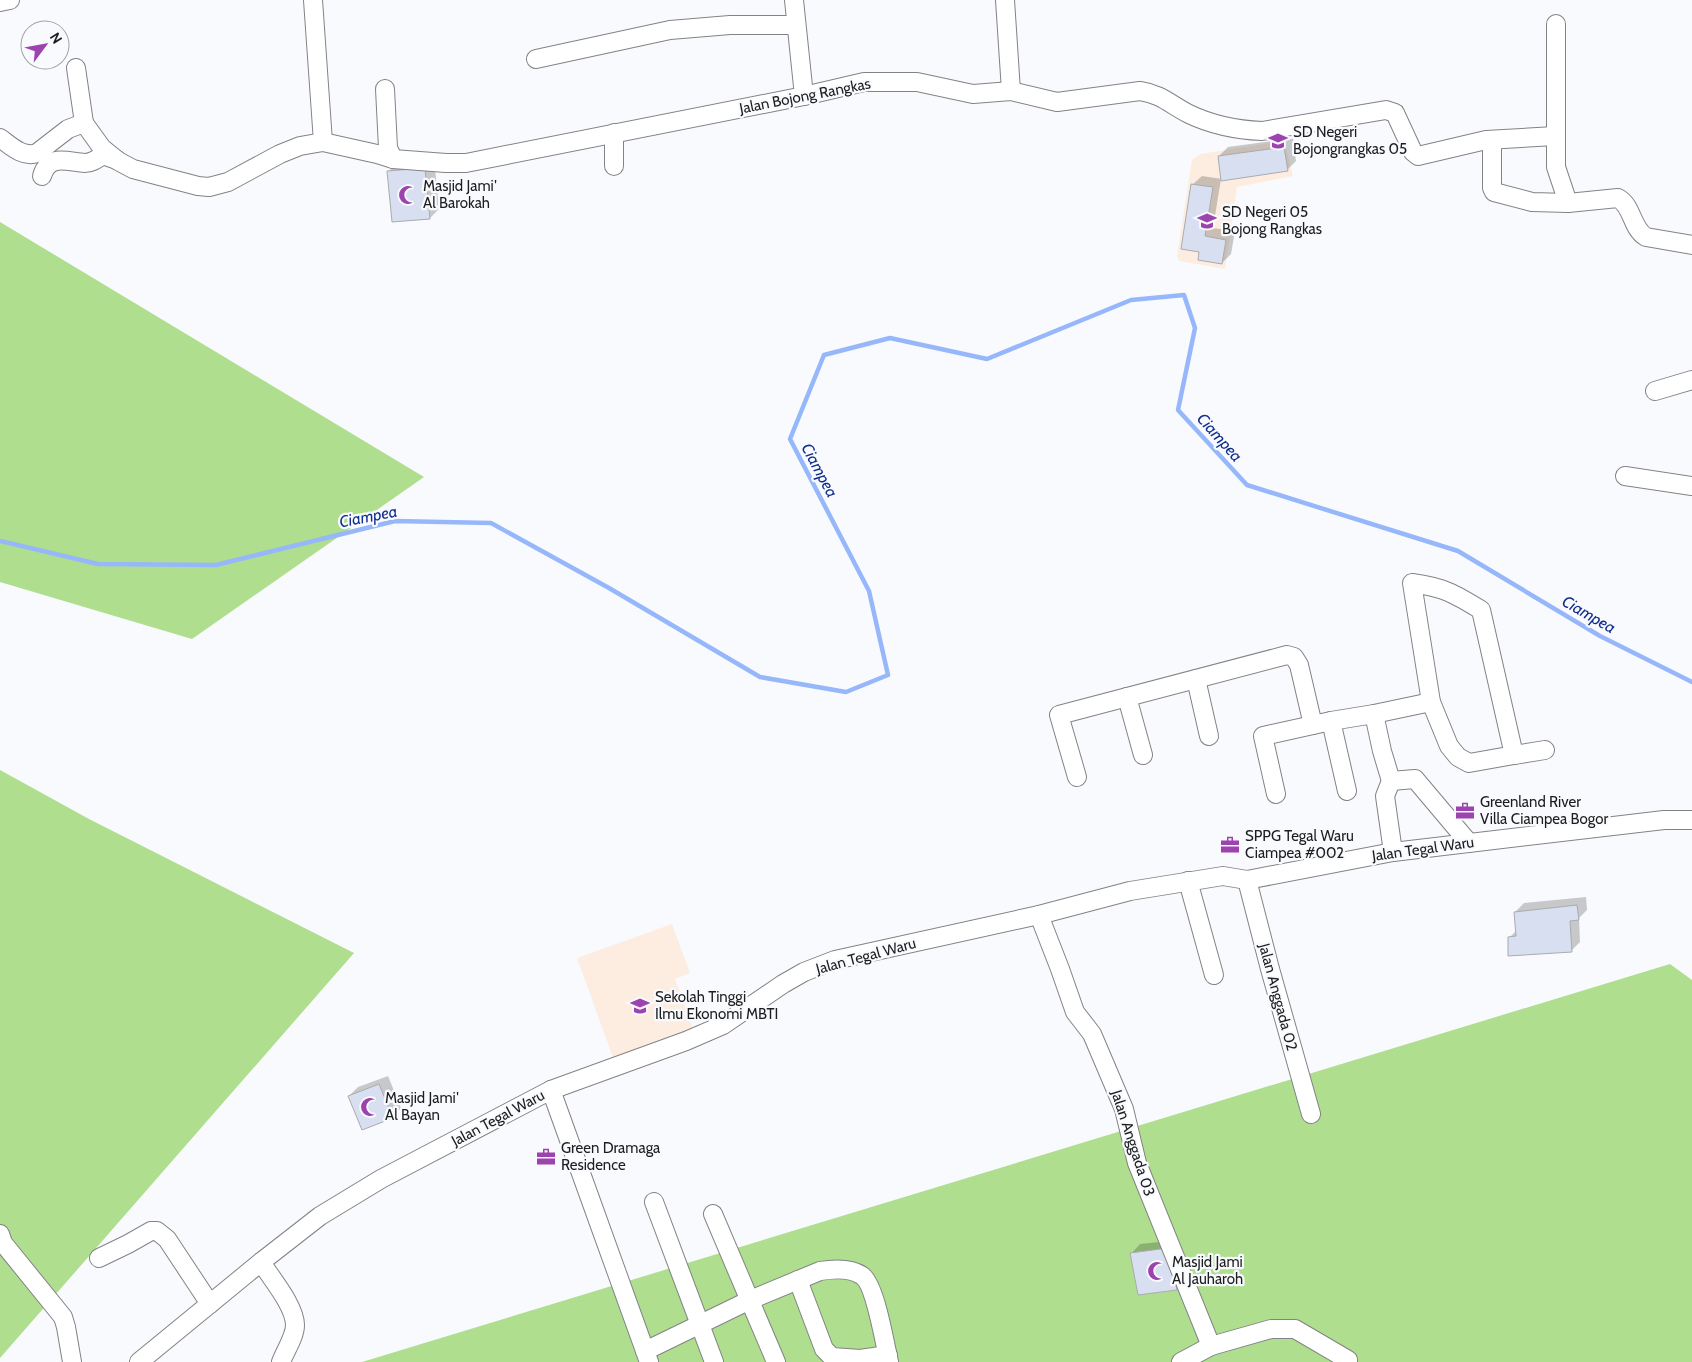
<svg xmlns="http://www.w3.org/2000/svg" width="1692" height="1362" font-family="Cabin,sans-serif">
<rect width="100%" height="100%" fill="#f9fafd"/>
<g fill="#fdede1">
<path d="M1284,141L1293,176L1237,187L1225,269L1179,261L1177,256L1192,160L1200,154Z"/>
<path d="M672,924L690,973L675,979L695,1034L615,1063L577,958Z"/>
</g>
<g fill="#aede8e">
<path d="M0,222L424,477L192,639L0,582Z"/>
<path d="M0,770L89,819L354,953L0,1358Z"/>
<path d="M1670,964L1692,980V1362H362Z"/>
</g>
<g fill="#0003">
<path d="M1293,138L1296,161L1287,170L1221,179L1213,228L1235,231L1231,254L1222,263L1201,251L1192,185L1202,176L1222,179L1219,156L1228,147Z"/>
<path d="M434,159L439,209L430,218L388,172L397,163Z"/>
<path d="M1586,897L1587,910L1579,918L1580,942L1571,951L1509,938L1517,930L1515,912L1524,903Z"/>
<path d="M388,1076L401,1108L392,1117L349,1096L358,1087Z"/>
<path d="M1177,1240L1185,1279L1176,1288L1131,1254L1140,1244Z"/>
</g>
<g fill="none" stroke-linecap="round" stroke-linejoin="round">
<path stroke="#97b7fb" stroke-width="4.5" d="M0,541L98,564L216,565L395,521L491,523L609,588L760,677L846,692L888,675L869,591L790,439L824,355L890,338L987,359L1131,300L1184,295L1195,328L1178,410L1247,485L1458,551L1600,636L1692,682"/>
</g>
<g fill="#d7dff1" stroke="#aaabae">
<path d="M1284,147L1288,171L1221,181L1218,156Z"/>
<path d="M425,168L430,219L392,222L387,171Z"/>
<path d="M1191,184L1213,187L1205,236L1226,240L1222,264L1198,260L1199,252L1181,249Z"/>
<path d="M1577,905L1579,920L1570,921L1572,952L1508,956V937L1516,936L1514,912Z"/>
<path d="M379,1084L393,1118L362,1130L348,1096Z"/>
<path d="M1168,1248L1177,1290L1138,1295L1130,1253Z"/>
</g>
<g fill="none" stroke-linecap="round" stroke-linejoin="round">
<g stroke="#828385" stroke-width="20">
<g id="minor">
<path d="M313,0L323,142"/>
<path d="M794,0L804,96"/>
<path d="M1005,0L1011,91"/>
<path d="M0,2L10,0"/>
<path d="M1556,24V167L1568,203"/>
<path d="M536,59L670,30L730,25H796"/>
<path d="M76,68L84,123"/>
<path d="M385,89L388,148L393,159"/>
<path d="M0,138C11,146 23,158 37,153L68,129L84,123L102,148L118,161L133,169L198,186L209,187L228,182L280,154L300,146L323,142L377,154L393,159L446,163H466L804,96L864,82H917L973,94L1011,91L1057,102L1140,91C1161,94 1171,105 1189,114C1212,125 1237,130 1262,131L1386,110L1395,113L1413,152L1418,156L1486,140L1555,136"/>
<path d="M1490,140L1492,148V188L1494,192L1532,202L1568,203L1618,198C1633,206 1631,228 1646,237L1692,245"/>
<path d="M614,166V133"/>
<path d="M42,176C49,153 67,162 85,163C92,163 97,159 103,155L117,160"/>
<path d="M1655,391L1692,380"/>
<path d="M1625,476L1692,486"/>
<path d="M1412,583C1443,587 1455,594 1481,610L1514,755L1469,763L1458,757L1449,746L1431,702Z"/>
<path d="M1196,679L1209,736"/>
<path d="M1127,697L1143,755"/>
<path d="M1374,714L1431,702"/>
<path d="M1331,721L1347,791"/>
<path d="M1514,755L1545,750"/>
<path d="M1077,777L1059,715L1287,655L1294,657L1299,665L1313,725"/>
<path d="M1391,781L1385,796L1393,852"/>
<path d="M1276,794L1263,736L1331,721L1374,714L1382,751L1391,781L1415,779L1469,843"/>
<path d="M1247,880L1270,969L1311,1114"/>
<path d="M1188,881L1214,975"/>
<path d="M1039,915L1060,969L1075,1012L1092,1034L1124,1109L1137,1163L1211,1346L1271,1329H1295L1348,1360V1362"/>
<path d="M551,1090L649,1362"/>
<path d="M654,1202L714,1362"/>
<path d="M713,1214L776,1362"/>
<path d="M0,1234L3,1243L63,1317L66,1327L72,1362"/>
<path d="M99,1258L128,1244L151,1231H157L167,1239L210,1304"/>
<path d="M261,1262C271,1278 295,1306 295,1325C295,1337 285,1351 281,1362"/>
<path d="M798,1280L824,1349L832,1357L860,1359L888,1355"/>
<path d="M645,1351L750,1300L820,1271C832,1269 850,1268 861,1275C875,1282 885,1345 889,1362"/>
<path d="M139,1362L261,1262L320,1216L381,1179L551,1090L686,1041L723,1025L783,984L804,972L835,960L1039,915L1130,891L1223,876L1247,880L1393,852L1664,820H1692"/>
<path d="M1181,1362L1211,1346"/>
</g>
</g>
<use href="#minor" stroke="#fff" stroke-width="18"/>
</g>
<defs>
<g id="school-bare" transform="scale(1.5)"><path d="M0-5L7-2L0 1L-7-2ZM-4 1L0 2.5L4 1V4Q0 6-4 4Z" fill="#9c43ae" stroke="#f9fafd" stroke-width="2.5" paint-order="stroke"/></g>
<g id="mosque-bare" transform="scale(1.5)"><path d="M3.5-4.9A6 6 0 1 0 3.5 4.9A5 5 0 1 1 3.5-4.9Z" fill="#9c43ae" stroke="#f9fafd" stroke-width="2.5" paint-order="stroke"/></g>
<g id="office-bare" transform="scale(1.5)"><path d="M-6-3h4V-5.5h4V-3h4V5H-6ZM-1-4.5V-3h2v-1.5ZM-6 0V1H6V0Z" fill="#9c43ae" stroke="#f9fafd" stroke-width="2.5" paint-order="stroke"/></g>
<g id="university-bare" transform="scale(1.5)"><path d="M0-5L7-2L0 1L-7-2ZM-4 1L0 2.5L4 1V4Q0 6-4 4Z" fill="#9c43ae" stroke="#f9fafd" stroke-width="2.5" paint-order="stroke"/></g>
</defs>
<g fill-rule="evenodd">
<use href="#school-bare" x="1278" y="141"/>
<use href="#mosque-bare" x="408" y="195"/>
<use href="#school-bare" x="1207" y="221"/>
<use href="#office-bare" x="1465" y="811"/>
<use href="#office-bare" x="1230" y="845"/>
<use href="#university-bare" x="640" y="1006"/>
<use href="#mosque-bare" x="370" y="1107"/>
<use href="#office-bare" x="546" y="1157"/>
<use href="#mosque-bare" x="1157" y="1271"/>
</g>
<g text-anchor="middle" stroke-width="4.5" stroke-linejoin="round" paint-order="stroke">
<g font-size="15" fill="#1c1d1e" stroke="#f9fafd">
<text transform="translate(805 96) rotate(-11)" y="5">Jalan Bojong Rangkas</text>
<text transform="translate(1423 849) rotate(-8)" y="5">Jalan Tegal Waru</text>
<text transform="translate(866 956) rotate(-15)" y="5">Jalan Tegal Waru</text>
<text transform="translate(1278 997) rotate(75)" y="5">Jalan Anggada 02</text>
<text transform="translate(498 1118) rotate(-28)" y="5">Jalan Tegal Waru</text>
<text transform="translate(1133 1143) rotate(72)" y="5">Jalan Anggada 03</text>
</g>
<g font-size="15" fill="#1c1d1e" stroke="#f9fafd" text-anchor="start">
<text x="1293" y="137">SD Negeri<tspan x="1293" dy="17">Bojongrangkas 05</tspan></text>
<text x="423" y="191">Masjid Jami'<tspan x="423" dy="17">Al Barokah</tspan></text>
<text x="1222" y="217">SD Negeri 05<tspan x="1222" dy="17">Bojong Rangkas</tspan></text>
<text x="1480" y="807">Greenland River<tspan x="1480" dy="17">Villa Ciampea Bogor</tspan></text>
<text x="1245" y="841">SPPG Tegal Waru<tspan x="1245" dy="17">Ciampea #002</tspan></text>
<text x="655" y="1002">Sekolah Tinggi<tspan x="655" dy="17">Ilmu Ekonomi MBTI</tspan></text>
<text x="385" y="1103">Masjid Jami'<tspan x="385" dy="17">Al Bayan</tspan></text>
<text x="561" y="1153">Green Dramaga<tspan x="561" dy="17">Residence</tspan></text>
<text x="1172" y="1267">Masjid Jami<tspan x="1172" dy="17">Al Jauharoh</tspan></text>
</g>
<g font-size="16" font-style="italic" fill="#102e8d" stroke="#f9fafd">
<text transform="translate(1220 437) rotate(48)" y="6">Ciampea</text>
<text transform="translate(820 470) rotate(62)" y="6">Ciampea</text>
<text transform="translate(368 516) rotate(-11)" y="6">Ciampea</text>
<text transform="translate(1589 614) rotate(30)" y="6">Ciampea</text>
</g>
</g>
<g transform="translate(45 45) rotate(58)"><circle r="24" fill="#f9fafd" stroke="#a1a2a4"/>
<path d="M0-4L9 19L0 12L-9 19Z" fill="#9c43ae"/>
<text y="-8" font-size="14" font-weight="bold" text-anchor="middle" fill="#1c1d1e">N</text>
</g>
</svg>
